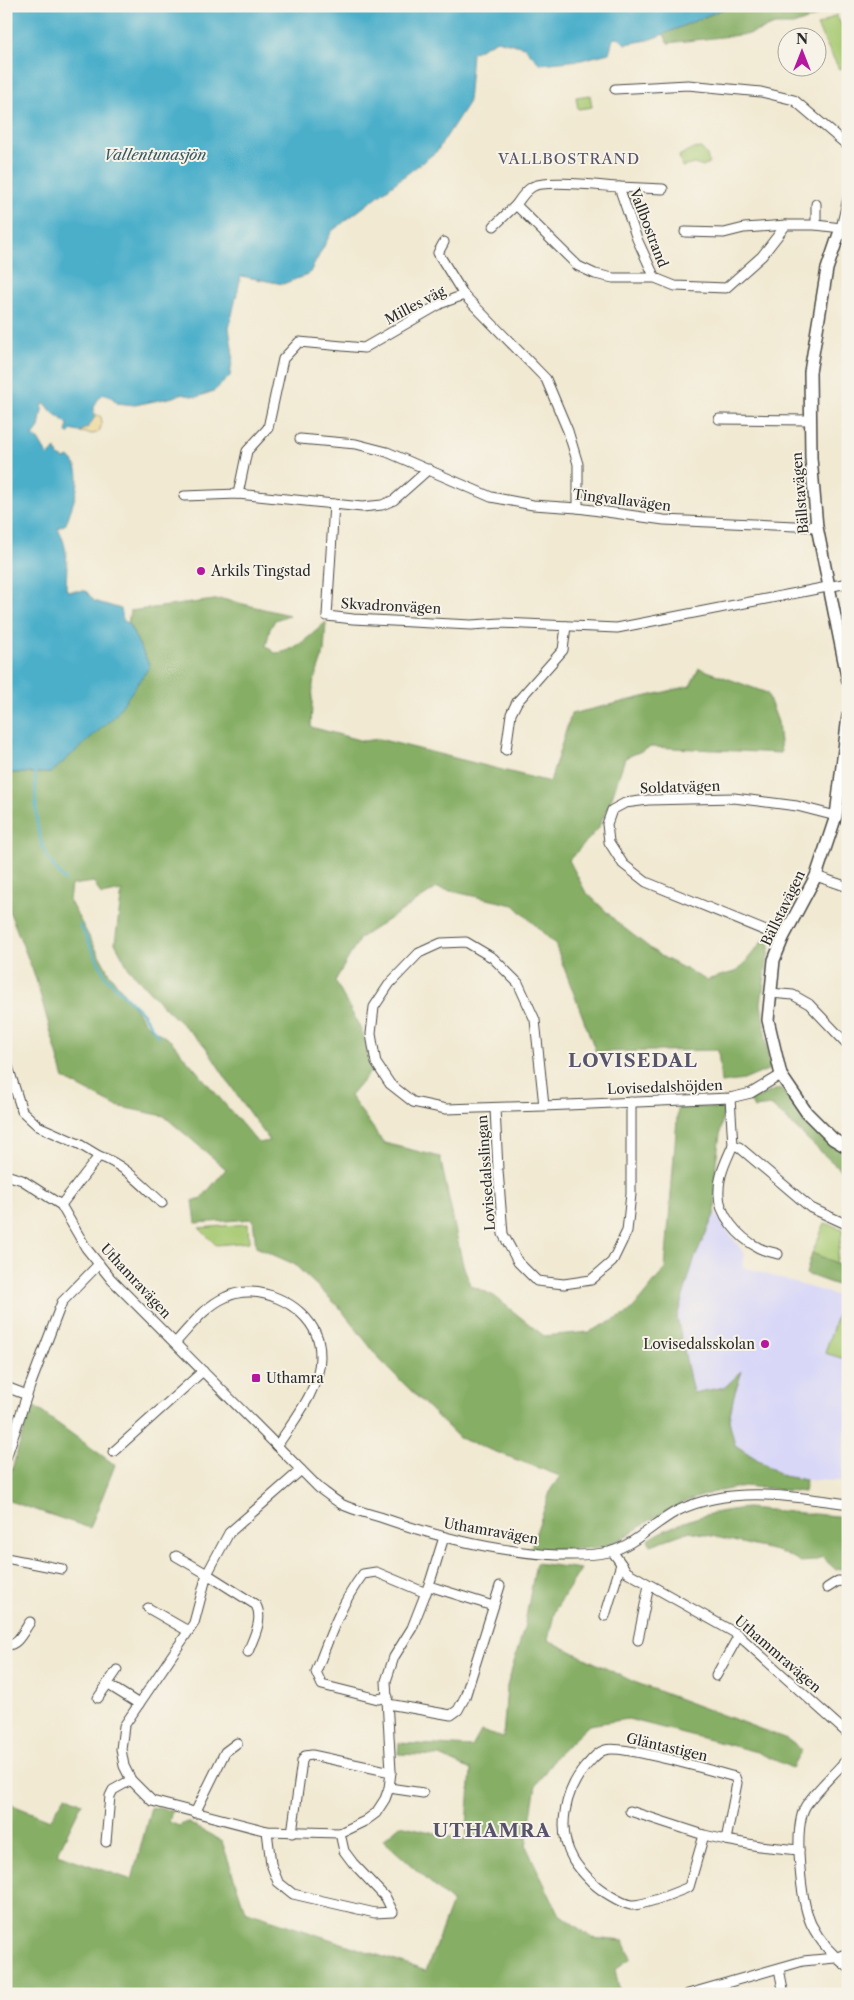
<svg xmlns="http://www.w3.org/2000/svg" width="854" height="2000" font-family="'Libre Caslon Text',serif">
<rect width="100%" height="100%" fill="#f7f3e8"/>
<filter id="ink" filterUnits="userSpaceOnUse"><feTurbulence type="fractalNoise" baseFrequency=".02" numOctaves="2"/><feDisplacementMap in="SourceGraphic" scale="10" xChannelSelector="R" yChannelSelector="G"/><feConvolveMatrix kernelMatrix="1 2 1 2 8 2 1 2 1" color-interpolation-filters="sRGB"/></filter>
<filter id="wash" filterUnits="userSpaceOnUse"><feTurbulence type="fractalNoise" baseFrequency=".0096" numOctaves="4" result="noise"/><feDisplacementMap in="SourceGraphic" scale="20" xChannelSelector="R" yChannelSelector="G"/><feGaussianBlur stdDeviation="1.12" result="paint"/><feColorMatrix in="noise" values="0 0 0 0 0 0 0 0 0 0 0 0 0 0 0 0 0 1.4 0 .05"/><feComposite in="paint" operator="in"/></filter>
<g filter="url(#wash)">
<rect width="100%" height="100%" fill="#f1e9d2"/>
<path fill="#d8d7f8" d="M715,1213L745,1255L742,1267L848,1299V1430H845L842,1481L806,1480L783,1476L735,1445L729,1420L734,1395L742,1372L725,1387L693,1393L677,1317L694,1260Z"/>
<g fill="#a8ca73" stroke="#6a7a4f">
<path d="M836,15L848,37V65L839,69L817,26Z"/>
<path d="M590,95L592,107L578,109L576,97Z"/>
<path d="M701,148L707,155L709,163L703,167L694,164L682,167L679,156L691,149Z"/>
<path d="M825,1223L843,1229L836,1263L812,1253Z"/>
<path d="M248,1224L249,1242L216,1245L199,1228Z"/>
<path d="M838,1312L848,1315V1360L825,1353Z"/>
</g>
<g fill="#86ae65" stroke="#586c48" fill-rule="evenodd">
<path d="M730,6H832L813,18L793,25H775L749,34L668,43L664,34Z"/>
<path d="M222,599L289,615L275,620L270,629L266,646L275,653C295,652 311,635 326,622L324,652L313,684L311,727L363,741L379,739L550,782L571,714L690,686L699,668L767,693L778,722L781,753L651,747L625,758L611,800L598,829L569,860L585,891L619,924L659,955L706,980L738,971L765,938L770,943L761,1003L770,1069L744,1080L721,1083L718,1050L596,1052L555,944L514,905L437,888L360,938L335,981L362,1031L372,1070L350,1096L384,1143L440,1157L462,1261L470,1285L494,1296L544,1336L589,1332L629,1313L665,1269L678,1106L724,1108L716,1162L715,1213L694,1260L677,1317L693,1393L725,1387L742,1371L734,1395L729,1420L735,1445L783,1476L806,1480L804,1492L744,1486L711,1493L684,1502L657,1516L621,1539L600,1548L530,1550L551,1489L560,1476L459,1438L381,1361L340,1308L294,1264L256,1247L253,1219L196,1223L193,1200H200L226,1169L164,1116L116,1106L64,1079L35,976L6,903V773H51L149,664L128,623L130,611ZM94,882L101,895L122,891L115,943L129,969L163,1006L205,1046L242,1103L270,1141L258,1143L171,1041L147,1025L109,973L69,900L71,885Z"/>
<path d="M780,1088L828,1143L848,1155L847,1176L772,1106L754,1108L750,1100Z"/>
<path d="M812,1253L848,1268V1289L806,1274Z"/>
<path d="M32,1405L115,1465L90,1528L6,1500V1488Z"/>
<path d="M747,1508L848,1517V1566L836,1570L822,1557L815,1561L800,1562L780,1552L690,1531L651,1545L648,1540C678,1521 712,1511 747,1508Z"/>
<path d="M536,1563L581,1569L555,1610L548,1640L634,1682L787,1739L802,1750L792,1768L757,1752L628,1719L589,1725L556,1756L536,1785L526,1846L558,1913L592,1938L624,1941L631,1958L615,1969L620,1994H6V1809L10,1804L50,1820L66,1795L82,1803L57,1854L132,1880L151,1807L172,1811L169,1822L179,1826L187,1822L222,1841L245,1911L426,1971L452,1902L383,1840L400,1825L466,1840L471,1770L440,1756L398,1754L399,1743L472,1747L481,1731L503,1738L507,1686L524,1628Z"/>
</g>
<path fill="#eeda9e" stroke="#8c8264" d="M94,413L101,417L102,423L99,432L93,434L80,432L88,427Z"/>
<path fill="#4bafca" stroke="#3b6d7a" d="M6,6H730L664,34L648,40L625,44C621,40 619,36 613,39L609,53L581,60L540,64L524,47L497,40L472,53L468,103L437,151L332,231L309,274L283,284L241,276L229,328L233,355L230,376L214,391L197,397L181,394L174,397L135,405L117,403L111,397L103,394C97,400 91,408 95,417L88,427L79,432L71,430L68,434L66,432L68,425L67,423L52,412L46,404H43L39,428L33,436L38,439L48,456L56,449L58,456L65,459L69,457C88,473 72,504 66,524L58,528C69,550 67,564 66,588L68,591H86L94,601L121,609L123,620L128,623L150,666L114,717L51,773H6Z"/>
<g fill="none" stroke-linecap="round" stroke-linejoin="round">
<g stroke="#4bafca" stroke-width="2.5">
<path d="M35,773C36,800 34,831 46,855C51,864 59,873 65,881"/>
<path d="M80,925L106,977L142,1013L158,1036"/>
</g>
</g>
</g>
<g filter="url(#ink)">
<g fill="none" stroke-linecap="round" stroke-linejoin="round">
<g stroke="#494844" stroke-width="11">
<g id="minor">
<path d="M615,89L688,85L761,92L794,100L848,146"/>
<path d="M619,187L663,189"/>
<path d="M816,225V204"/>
<path d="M494,226L516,205"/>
<path d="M685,232L724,233L744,228L786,225"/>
<path d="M444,242L438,253L464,295L546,379L568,431L578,464V508"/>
<path d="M655,278L637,239L619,187C601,186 544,179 532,187C525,191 520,199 516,205L578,266L595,274L613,278H655L675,286L726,288L762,256L786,225H816L841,228L848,198"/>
<path d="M719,419L810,420"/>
<path d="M300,439L356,444L387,452L491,497L533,505L578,508L664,520L817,527"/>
<path d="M238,494L247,451L268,428L283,359L299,342L364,348L442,303L464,295"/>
<path d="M184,496L238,494L362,507L382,505L394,500L429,469"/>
<path d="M334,504L327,616L353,619L471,625L501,623L617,628L848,583"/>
<path d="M506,750L511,714L517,702L563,650L566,626"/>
<path d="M816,876L848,887"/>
<path d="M783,938L646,882L623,864L609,842L607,824L612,810L625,803L648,800L734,798L797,806L836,816"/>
<path d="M770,993L793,995L809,1004L848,1045"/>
<path d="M6,1060L22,1111L38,1126L79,1144L99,1156L61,1205"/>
<path d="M730,1098L733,1145L739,1147L811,1208L848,1225"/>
<path d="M544,1106L535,1020L518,983L493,958L466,942L441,943L419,953L390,983L374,1007L371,1034L376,1063L390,1084L413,1102L446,1109L544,1106L730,1098L751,1093L781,1075"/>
<path d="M495,1108L498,1170L503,1234L518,1262L537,1281L564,1284L591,1280L612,1262L627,1231L631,1194V1102"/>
<path d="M733,1145C727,1159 719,1174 719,1190C717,1214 739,1238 759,1248C765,1251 772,1252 778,1254"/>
<path d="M99,1156C125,1165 142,1185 162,1203"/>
<path d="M6,1175L22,1180L61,1205L86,1248L111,1279L319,1488C326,1493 333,1499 341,1504C353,1510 367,1513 380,1517C437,1537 496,1552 557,1555C575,1555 591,1556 609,1552C635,1545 654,1523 677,1511C730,1485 792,1496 848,1504"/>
<path d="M175,1343C190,1327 205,1306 226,1297C257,1282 303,1303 316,1334C319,1340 320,1350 320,1357C320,1389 294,1420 277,1446"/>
<path d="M6,1387L27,1395"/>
<path d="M113,1452L203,1371"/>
<path d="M6,1458L30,1386L62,1302L99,1264"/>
<path d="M301,1470L229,1533L207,1574L194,1623L124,1726L121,1749L124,1766L131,1780L152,1801L267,1831L340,1833L365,1821L376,1813L385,1799L389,1788L391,1772L386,1681L394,1657L412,1628L430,1582L444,1537"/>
<path d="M612,1551L627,1572L737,1634L848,1734"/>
<path d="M176,1556L207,1574L256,1605C264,1620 253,1638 248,1652"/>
<path d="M6,1558L62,1569"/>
<path d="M429,1586L493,1606"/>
<path d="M827,1588L838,1581L848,1582"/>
<path d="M148,1608L188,1631"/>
<path d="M605,1616L621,1564"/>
<path d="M638,1640L649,1585"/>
<path d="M6,1645C18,1646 24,1630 30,1622"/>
<path d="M716,1676L739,1635"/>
<path d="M107,1684L139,1704"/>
<path d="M388,1697L378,1699L322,1685L316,1672C329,1638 341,1603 363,1574L376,1572L426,1593"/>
<path d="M98,1698L117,1670"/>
<path d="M388,1704L451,1715L458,1710L465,1697L500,1586"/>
<path d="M848,1758C836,1772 814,1792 805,1807C793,1830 801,1901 811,1924C819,1940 833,1956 848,1967"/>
<path d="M389,1788L423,1793"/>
<path d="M630,1811L704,1835L689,1887C677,1892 643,1906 631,1905C620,1903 600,1890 592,1882C585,1875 578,1868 573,1859C556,1830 565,1791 585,1767C591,1761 597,1752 605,1750C622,1744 712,1771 735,1777L737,1783L726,1840L704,1835"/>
<path d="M195,1813L225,1752L237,1743"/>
<path d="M267,1831L271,1864L278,1882L293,1894L375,1913L393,1912L386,1898L353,1863L344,1851L340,1833"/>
<path d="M292,1833L302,1761L305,1756L312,1755L391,1772"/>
<path d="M726,1840L759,1846L799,1850"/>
<path d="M106,1842L110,1796L113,1790L131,1780"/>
<path d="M779,1969L784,1994"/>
<path d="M688,1994L803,1961L835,1958L848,1953"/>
</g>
</g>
<g stroke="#494844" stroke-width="14">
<g id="tertiary">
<path d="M848,228H841L827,269L810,372L811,458L817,527L848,681"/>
<path d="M848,716L836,816L816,876L783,938L774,960L768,1020L781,1075L807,1113L833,1139L848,1148"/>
</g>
</g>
<use href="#minor" stroke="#fff" stroke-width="9"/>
<use href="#tertiary" stroke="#fff" stroke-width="11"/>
</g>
</g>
<g fill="#b5179e" stroke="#f7f3e8" stroke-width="2">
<circle cx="201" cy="571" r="5"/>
<circle cx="765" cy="1344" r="5"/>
<rect x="251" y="1373" width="10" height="10" rx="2.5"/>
</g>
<g text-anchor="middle" stroke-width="4" stroke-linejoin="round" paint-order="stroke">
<g font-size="14" fill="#2b2b2b" stroke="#f7f3e8">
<text transform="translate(649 228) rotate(69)" y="5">Vallbostrand</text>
<text transform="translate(415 305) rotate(-28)" y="5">Milles väg</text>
<text transform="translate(800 493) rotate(-95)" y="5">Bällstavägen</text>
<text transform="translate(622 500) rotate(7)" y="5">Tingvallavägen</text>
<text transform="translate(391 606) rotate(3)" y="5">Skvadronvägen</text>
<text transform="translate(680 787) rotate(-2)" y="5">Soldatvägen</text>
<text transform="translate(783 908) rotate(-64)" y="5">Bällstavägen</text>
<text transform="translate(665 1087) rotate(-2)" y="5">Lovisedalshöjden</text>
<text transform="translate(486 1173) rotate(-94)" y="5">Lovisedalsslingan</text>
<text transform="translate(136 1281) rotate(47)" y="5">Uthamravägen</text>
<text transform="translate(491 1531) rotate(10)" y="5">Uthamravägen</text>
<text transform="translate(778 1654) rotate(41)" y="5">Uthammravägen</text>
<text transform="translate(667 1747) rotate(13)" y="5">Gläntastigen</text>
</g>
<g font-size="14" fill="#2b2b2b" stroke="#f7f3e8" text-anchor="start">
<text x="211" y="576">Arkils Tingstad</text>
<text x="755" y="1349" text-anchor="end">Lovisedalsskolan</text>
<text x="266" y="1383">Uthamra</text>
</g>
<g font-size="15" font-style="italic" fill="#365963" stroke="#f7f3e8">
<text x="155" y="160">Vallentunasjön</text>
</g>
<g font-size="15" letter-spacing="1" fill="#58546b" stroke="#f7f3e8">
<text x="569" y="164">VALLBOSTRAND</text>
</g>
<g font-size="19" font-weight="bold" letter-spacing="1" fill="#58546b" stroke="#f7f3e8">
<text x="633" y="1067">LOVISEDAL</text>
<text x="492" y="1837">UTHAMRA</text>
</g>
</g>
<rect width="854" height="2000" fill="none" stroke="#f7f3e8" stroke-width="25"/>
<g transform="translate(802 52)"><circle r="24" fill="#f7f3e8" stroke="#a5a39c"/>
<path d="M0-4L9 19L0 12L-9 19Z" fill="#b5179e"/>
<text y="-8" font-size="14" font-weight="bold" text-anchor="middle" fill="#2b2b2b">N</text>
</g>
</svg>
